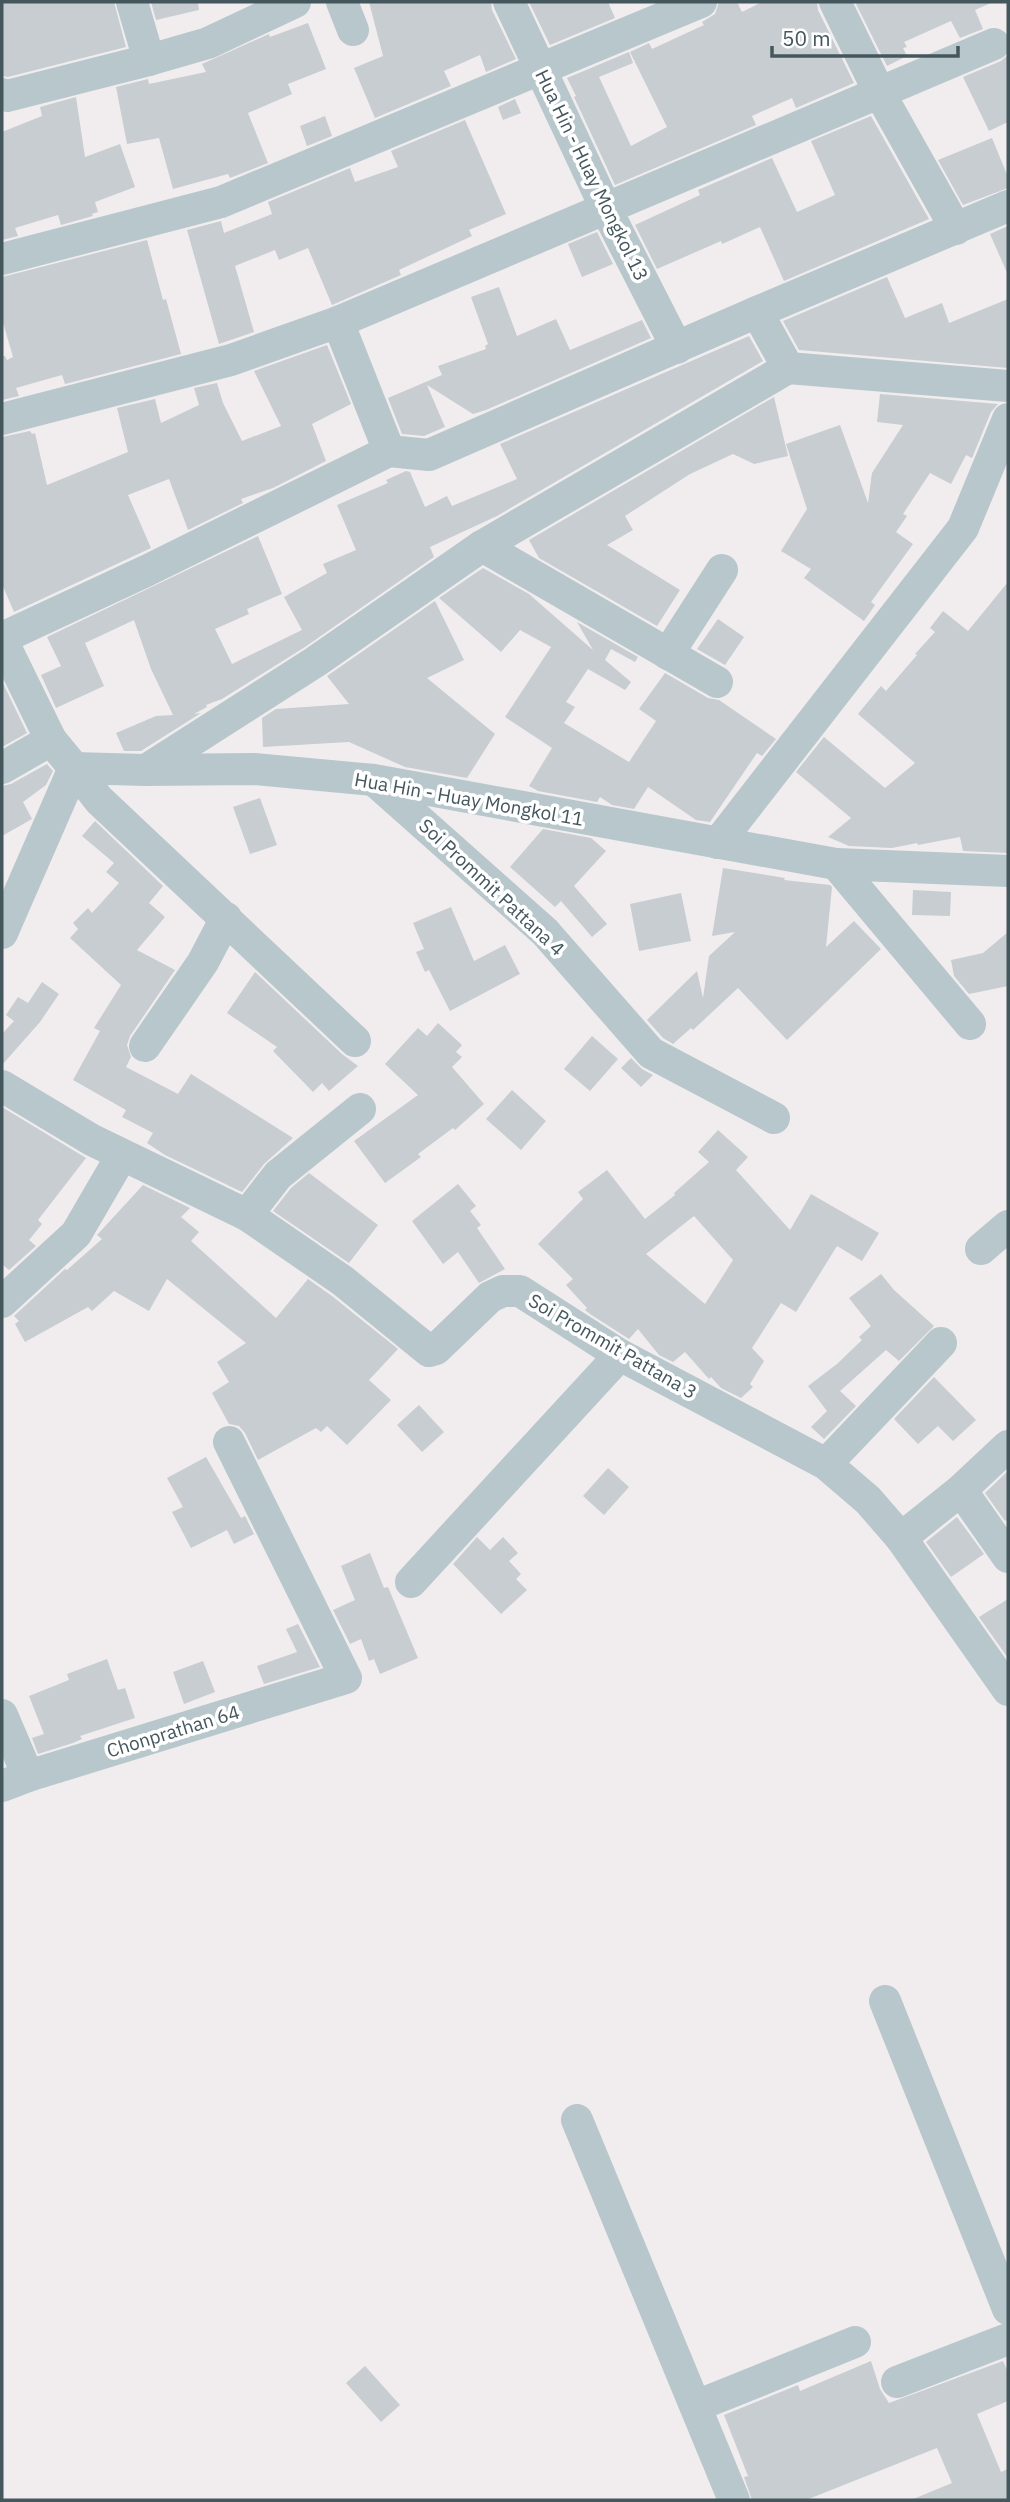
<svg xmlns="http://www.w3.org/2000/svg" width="1010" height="2502" font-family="'IBM Plex Sans',sans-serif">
<rect width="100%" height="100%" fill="#f1edee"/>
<g fill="#c7cdd1" fill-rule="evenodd">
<path d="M2,2H114L126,47L8,77L2,76Z"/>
<path d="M151,2H198L199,10L156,20Z"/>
<path d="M369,2H491L492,10L516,59L486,72L480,55L444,71L451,86L375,118L354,68L383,56Z"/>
<path d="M529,2H608L615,18L550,45Z"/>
<path d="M719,2H737L742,12L762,2H817L818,10L854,83L796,108L792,98L752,116L756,125L615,185L574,97L576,96L567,78L629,52L633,63L599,77L631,146L667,127L630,52L649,43L652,49L704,25L702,22L715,14Z"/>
<path d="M855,2H993L975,10L983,29L960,38L951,21L904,42L907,47L903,48L907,56L887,66Z"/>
<path d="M308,23L326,69L288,84L292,94L248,113L268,163L230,178L228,174L173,189L159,138L127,144L116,87L148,79L149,84L206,72L202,64L269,34L270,37Z"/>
<path d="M1008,55V122L989,131L963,77L1001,61Z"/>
<path d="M76,97L85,157L120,144L135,187L95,202L98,212L92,214L93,216L61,225L58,215L15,228L18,236L2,240V132L42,116L40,107Z"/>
<path d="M515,99L521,113L503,120L498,107Z"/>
<path d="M325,116L332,136L307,146L300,126Z"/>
<path d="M871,116L929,219L784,281L760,227L722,244L721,241L657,269L635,225L700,195L698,190L772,158L797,212L835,195L811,141Z"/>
<path d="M465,120L506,214L469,230L472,236L399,270L401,275L332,305L308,248L279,260L275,250L235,266L254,332L219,344L187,230L221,221L224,233L272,214L268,202L350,168L355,182L398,167L391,151Z"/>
<path d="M992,138L1008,177V188L963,205L938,160Z"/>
<path d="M1008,226V275L990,234Z"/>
<path d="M597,232L613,264L582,277L568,244Z"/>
<path d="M147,240L163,300L166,299L181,354L65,384L62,375L16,388L19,396L2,400V356H5L7,360L13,357L2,319V277Z"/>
<path d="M887,277L905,318L942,303L949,323L1008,299V368L799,350L783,321Z"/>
<path d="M499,287L517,336L556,319L570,350L642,320L651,338L486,410L473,414L427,385L445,427L424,436L402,434L388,398L442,375L438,366L486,349L485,346L488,344L471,297Z"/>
<path d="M749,336L763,361L497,516L430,547L434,557L305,647L222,699L206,705L207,707L194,714L201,713L141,751H124L116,733L156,716L173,715L151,669L134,620L85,643L104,686L56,708L41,675L61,666L47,637L258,536L282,594L247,609L249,614L215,629L232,664L302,630L284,597L327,573L323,564L356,550L337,505L388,483L386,480L406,471L410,472L425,507L447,496L452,506L517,479L500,444Z"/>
<path d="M327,345L351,404L312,424L326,461L273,488L241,499L243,503L188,530L169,479L128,495L151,548L14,612L2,584V437L30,431L32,434L35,433L47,485L128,452L117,408L155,399L161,423L199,405L194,388L217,383L223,403L242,441L281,426L254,371Z"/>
<path d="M880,394L998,404L991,412L972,458L966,455L951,484L930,473L903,514L907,516L896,532L913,544L871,602L875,605L864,621L804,578L811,569L781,551L807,509L786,444L840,425L868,503L872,473L903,425L877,422Z"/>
<path d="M774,397L788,456L754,464L733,454L690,474L625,516L633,530L607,545L680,590L657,626L539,558L529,540Z"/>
<path d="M483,568L529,594L593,650L577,622L638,657L635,662L611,649L605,660L631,682L625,690L588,669L566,702L575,707L564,723L629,762L656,721L639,709L665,673L708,698L719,700L776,739L762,756L757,753L710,822L696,820L648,787L634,809L612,805L600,797L597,802L538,791L529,786L552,748L505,717L551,647L520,630L501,652L439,598Z"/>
<path d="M1008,582V853L963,851L960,837L918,845L917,843L892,848L849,846L828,837L851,818L796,772L824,737L885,788L915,763L858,714L881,686L886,691L917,655L915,654L935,632L930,628L943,611L968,631Z"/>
<path d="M435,601L464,660L427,678L495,734L467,778L405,767L349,742L263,747L262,718L276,709L349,704L327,676Z"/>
<path d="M718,619L744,637L725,665L697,649Z"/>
<path d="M2,681L27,733L2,747Z"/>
<path d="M47,764L53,771L46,785L23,802L32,819L2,836V786L11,784Z"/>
<path d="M260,798L277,845L250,854L233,807Z"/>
<path d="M95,821L163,886L149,903L165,917L137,950L175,970L130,1036L127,1045L131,1057L126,1067L178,1094L191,1074L293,1138L264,1164L242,1192L165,1155L147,1143L153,1133L122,1117L126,1110L73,1080L100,1031L94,1028L121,985L70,938L78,929L73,923L88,908L92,913L119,883L106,872L114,863L82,836Z"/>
<path d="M543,829L591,838L606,851L574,886L607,924L592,937L561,901L555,907L510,867Z"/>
<path d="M723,868L785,878L784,880L830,885L832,887L826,947L854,921L881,949L787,1040L738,988L693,1030L691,1028L673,1044L663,1038L647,1020L697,971L703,998L709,956L735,932L712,936Z"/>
<path d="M913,890L951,892L950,916L912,915Z"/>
<path d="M681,893L691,941L639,951L630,904Z"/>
<path d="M451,907L474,961L505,945L520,974L450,1011L429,970L425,972L416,952L424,949L413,923Z"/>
<path d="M1008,932V986L969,994L954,976L951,960L983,953Z"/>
<path d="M255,972L342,1054L358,1066L329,1091L322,1083L313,1092L273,1051L277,1047L227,1013Z"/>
<path d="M42,982L59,994L40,1022L2,1065V1034L14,1021L6,1015L18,997L28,1003Z"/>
<path d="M438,1023L462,1045L456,1052L462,1057L452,1067L484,1104L455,1130L453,1128L418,1154L421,1157L385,1183L354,1141L418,1095L385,1064L418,1028L427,1036Z"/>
<path d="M592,1036L618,1059L590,1091L564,1069Z"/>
<path d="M631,1058L642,1069L653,1075L641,1087L621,1068Z"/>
<path d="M512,1090L546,1121L521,1150L486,1119Z"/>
<path d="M2,1107L86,1158L38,1220L42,1224L29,1240L36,1246L9,1270L2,1264Z"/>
<path d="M718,1130L748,1157L736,1170L790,1230L811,1194L879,1233L862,1261L837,1246L796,1312L781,1303L752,1348L764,1361L750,1384L753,1387L741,1398L721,1388L711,1377L709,1379L685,1352L673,1362L659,1355L638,1329L629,1339L590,1314L585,1310L587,1308L566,1285L573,1279L538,1244L583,1199L578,1192L607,1170L645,1219L675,1195L674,1193L709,1162L698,1152ZM694,1216L733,1260L705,1304L646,1254Z"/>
<path d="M309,1173L378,1225L349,1263L273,1211L291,1188Z"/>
<path d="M458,1184L476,1206L470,1211L481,1225L477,1228L505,1269L479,1283L458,1252L443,1264L412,1221Z"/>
<path d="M143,1185L190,1208L181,1217L199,1232L191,1241L276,1318L308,1279L332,1296L398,1349L369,1380L391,1400L347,1445L327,1426L321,1432L316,1428L258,1460L245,1433L239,1426L229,1424L212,1393L229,1382L217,1362L246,1343L167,1279L149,1311L114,1291L92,1311L88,1307L25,1342L15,1324L19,1321L14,1316L65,1269L67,1270L102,1239L97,1235Z"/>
<path d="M881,1274L894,1290L934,1326L899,1361L886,1350L840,1391L856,1406L824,1439L811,1427L827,1411L808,1386L837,1364L862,1340L859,1337L871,1326L849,1298Z"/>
<path d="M934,1377L976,1420L953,1441L938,1426L918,1444L894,1419Z"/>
<path d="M419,1405L444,1432L422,1452L397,1425Z"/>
<path d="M206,1457L241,1518L245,1516L254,1534L234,1544L227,1530L191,1548L172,1512L183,1507L167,1478Z"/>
<path d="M608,1468L629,1487L604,1515L583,1496Z"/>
<path d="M1008,1471V1519L1005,1521L985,1493Z"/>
<path d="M957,1517L984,1554L951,1577L926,1542Z"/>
<path d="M477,1537L490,1550L503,1537L518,1553L509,1561L521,1574L516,1579L527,1590L501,1614L453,1564Z"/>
<path d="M370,1553L384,1588L388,1587L418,1658L380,1674L374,1659L369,1661L361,1639L350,1644L333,1610L355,1600L341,1566Z"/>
<path d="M1008,1599V1658L979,1617Z"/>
<path d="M298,1624L320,1667L264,1684L257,1666L297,1652L286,1629Z"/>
<path d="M107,1659L118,1690L125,1688L135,1718L80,1736L82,1739L73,1743L38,1754L32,1738L44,1734L29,1696L69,1680L67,1674Z"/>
<path d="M203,1661L215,1692L184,1704L173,1672Z"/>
<path d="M871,2361L880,2389L889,2403L1003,2361L1008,2372V2401L977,2414L1001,2472L1008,2469V2500H911L952,2483L937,2448L806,2500H752L744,2477L748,2476L724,2415L798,2385L800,2391Z"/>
<path d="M365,2366L400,2405L381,2422L346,2383Z"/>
</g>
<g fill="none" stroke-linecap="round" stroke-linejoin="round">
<g stroke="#b8c7cc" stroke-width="32">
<path d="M132,2L149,60"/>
<path d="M342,2L353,30"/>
<path d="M509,2L606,209L677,348"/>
<path d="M835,2L879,92L956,229"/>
<path d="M2,94L7,96L149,60L208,43L295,2"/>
<path d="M2,259L221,202L701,2"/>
<path d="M757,312L788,368L1008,386"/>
<path d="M338,322L994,44"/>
<path d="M2,419L231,360L338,322L389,451L429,455L757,312L1008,206"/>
<path d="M482,546L717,682"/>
<path d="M2,638L146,571L389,451"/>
<path d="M2,640L51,740L74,768L145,770L254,769L374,780L836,864L1008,871"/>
<path d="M668,654L722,570"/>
<path d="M2,768L51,740"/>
<path d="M146,770L315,662L482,546L788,368"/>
<path d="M375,781L545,932L651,1053L774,1118"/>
<path d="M718,843L963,528L1008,419"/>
<path d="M836,864L970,1024"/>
<path d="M2,933L74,768L99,800L355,1041"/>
<path d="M145,1046L203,962L226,918"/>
<path d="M2,1086L92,1140L247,1215L343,1281L429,1351L436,1349L490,1297L503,1291H520L620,1355L826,1464L868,1500L901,1538L1008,1690"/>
<path d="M247,1215L278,1175L360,1109"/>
<path d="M981,1249L1008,1226"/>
<path d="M2,1302L76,1234L122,1155"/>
<path d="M826,1464L941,1343"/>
<path d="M961,1490L1008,1557"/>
<path d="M901,1538L961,1490L1008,1446"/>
<path d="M411,1582L620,1355"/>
<path d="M2,1715L28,1776"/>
<path d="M2,1786L28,1776L346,1678L229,1442"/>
<path d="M885,2001L1008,2309"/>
<path d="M577,2120L734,2500"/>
<path d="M897,2382L1008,2339"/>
<path d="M696,2406L855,2342"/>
</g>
</g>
<g text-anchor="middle" stroke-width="7" stroke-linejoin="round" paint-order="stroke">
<g font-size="19" fill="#44575d" stroke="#fff">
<text transform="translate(592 175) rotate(64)" y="7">Hua Hin - Huay Mongkol 13</text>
<text transform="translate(469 799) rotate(10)" y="7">Hua Hin - Huay Mongkol 11</text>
<text transform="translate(492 887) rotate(43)" y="7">Soi Prommit Pattana 4</text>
<text transform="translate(613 1346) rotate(30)" y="7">Soi Prommit Pattana 3</text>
<text transform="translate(173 1731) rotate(-17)" y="7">Chonprathan 64</text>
</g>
</g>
<rect width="1010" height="2502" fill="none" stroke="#44575d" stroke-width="7"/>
<path d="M772 46v10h186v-10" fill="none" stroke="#44575d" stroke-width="3.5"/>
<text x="782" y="46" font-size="21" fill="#44575d" stroke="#ffffff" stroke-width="5" paint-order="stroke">50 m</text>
</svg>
